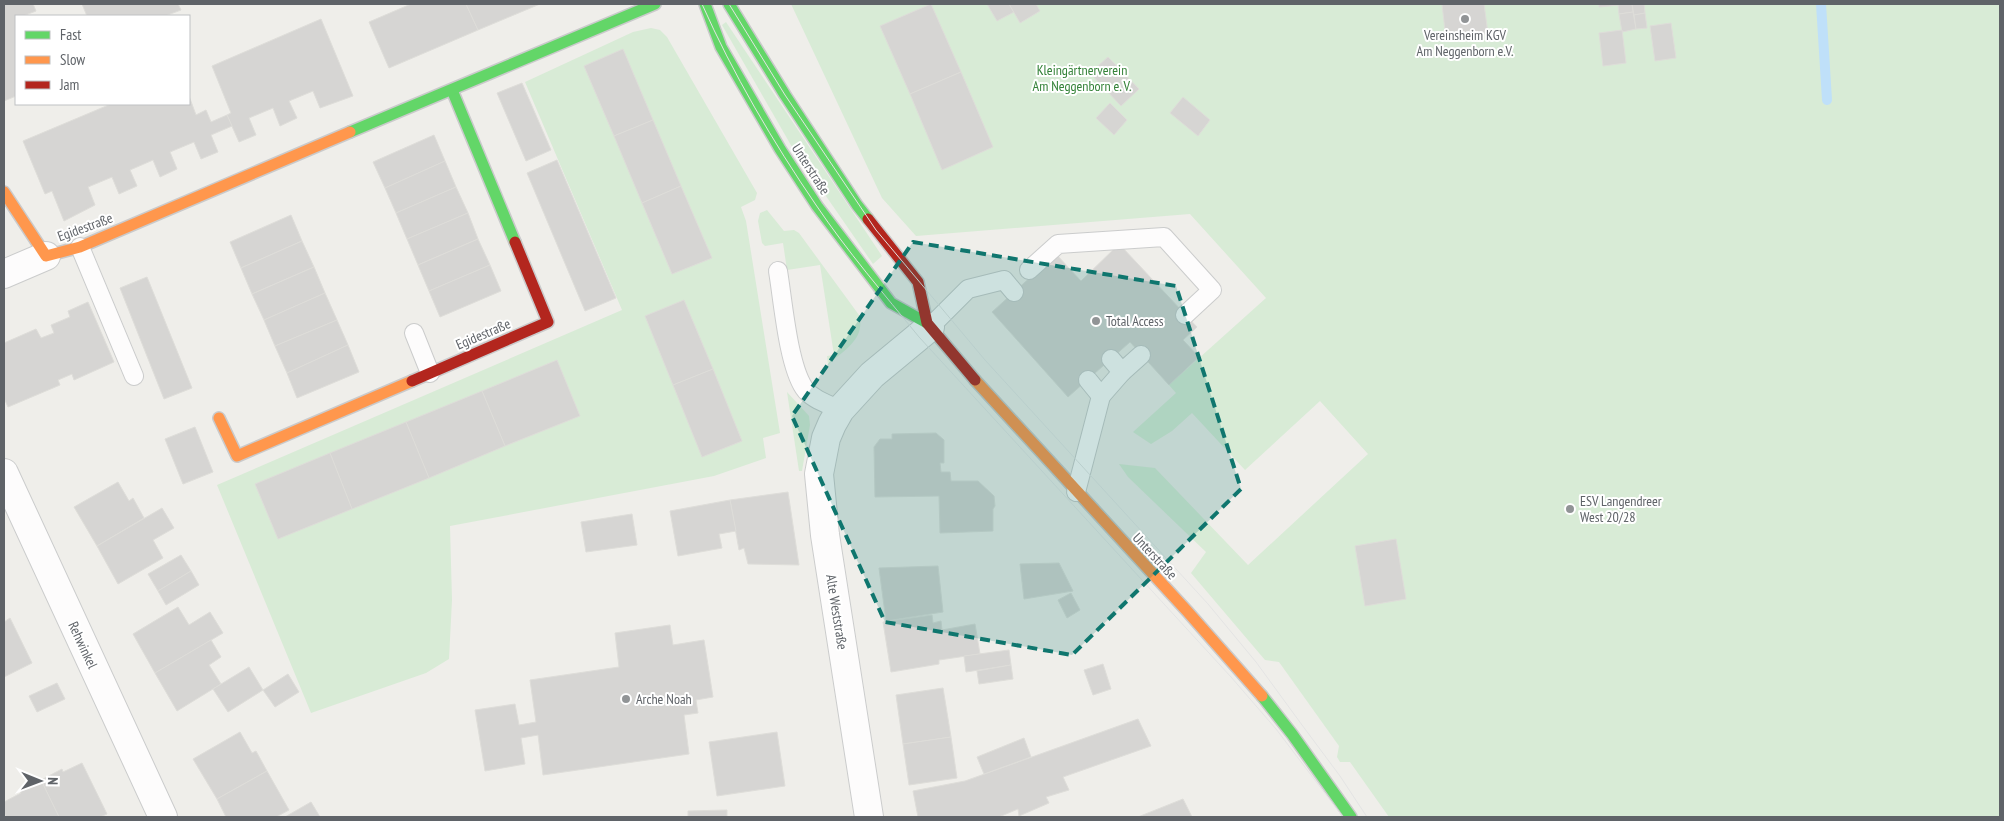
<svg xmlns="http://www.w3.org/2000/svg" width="2004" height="821" font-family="'PT Sans Narrow',sans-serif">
<rect width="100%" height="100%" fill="#efeeea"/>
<g fill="#d8ebd6">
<path d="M791,4H2000V817H1389L1350,762H1340L1337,757L1339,746L1279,662L1265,660L1191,573L1206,552L1128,477L1119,464L1155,468L1248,565L1368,454L1320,401L1245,470L1192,413L1172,431L1151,444L1133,432L1176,393L1169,385L1266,298L1190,214L916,236L882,198Z"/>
<path d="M726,22L882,256L873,264L792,147L722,25Z"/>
<path d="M651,28L660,30L667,37L757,193L755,200L741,207L746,221L780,433L763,438L766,458L714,476L450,526L452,600L449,659L426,673L311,713L217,485L622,310L525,82L633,32Z"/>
<path d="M767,210L784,231L794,230L799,233L859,315C866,339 844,350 828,365L827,356L834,355L820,265L787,270L783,243L765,246L762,243L758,221L760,213Z"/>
<path d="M787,392L809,416L810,425L802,471H799Z"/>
</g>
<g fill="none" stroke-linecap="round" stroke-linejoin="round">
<path stroke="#bfe0f9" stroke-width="10" d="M1821,4L1827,100"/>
</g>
<g fill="#d6d5d3" stroke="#deddd9">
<path d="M4,4H33L36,11L23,16H16V96L4,101Z"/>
<path d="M82,4H178L181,10L165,16H87Z"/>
<path d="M411,4H466L478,30L389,68L369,22Z"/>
<path d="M466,4H540L478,30Z"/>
<path d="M931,4L961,72L910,94L880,26Z"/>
<path d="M987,4H1009L1014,12L997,21Z"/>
<path d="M1009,4H1036L1040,11L1020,23Z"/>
<path d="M1442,4H1484L1488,34L1446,39Z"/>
<path d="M1599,4H1618V5L1599,7Z"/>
<path d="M1618,4H1632L1633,12L1619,14Z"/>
<path d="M1632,4H1644L1645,13L1634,15Z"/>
<path d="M1633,12L1636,29L1622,32L1619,14Z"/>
<path d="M1645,13L1647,28L1636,29L1634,15Z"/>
<path d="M321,19L353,96L320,108L313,91L289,101L297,118L280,126L273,108L249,118L256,135L239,142L227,115L231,113L212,66Z"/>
<path d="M1671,23L1676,58L1655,61L1650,26Z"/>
<path d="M1622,30L1626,63L1603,66L1599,33Z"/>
<path d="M623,49L653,120L614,136L584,66Z"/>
<path d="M1108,57L1139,89L1121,106L1090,73Z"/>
<path d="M961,72L993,147L942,170L910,94Z"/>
<path d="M522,83L551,150L526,161L497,93Z"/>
<path d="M189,96L196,115L206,110L211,122L227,115L232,126L211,135L218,152L201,159L194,142L170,152L177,169L160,177L153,160L130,170L137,186L119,194L112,177L88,187L95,205L64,221L52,191L45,194L23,141L111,104H189Z"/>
<path d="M1183,97L1210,120L1198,136L1170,113Z"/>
<path d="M1110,103L1127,120L1114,135L1096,118Z"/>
<path d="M653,120L681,186L642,203L614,136Z"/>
<path d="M434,135L445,161L385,188L373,162Z"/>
<path d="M557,160L616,298L585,311L527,173Z"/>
<path d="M445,161L456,187L396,213L385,188Z"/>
<path d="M681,186L712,258L672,274L642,203Z"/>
<path d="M456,187L468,213L407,239L396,213Z"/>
<path d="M468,213L478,239L418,265L407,239Z"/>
<path d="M291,215L302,241L241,268L230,242Z"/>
<path d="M478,239L490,265L429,291L418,265Z"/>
<path d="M302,241L314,267L252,294L241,268Z"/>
<path d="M1117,246L1122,247L1197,327L1183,340L1199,357L1169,385L1130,342L1068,397L992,312L1056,254L1081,281Z"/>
<path d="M490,265L501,291L440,317L429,291Z"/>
<path d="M314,267L325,293L264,320L252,294Z"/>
<path d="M147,277L192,388L164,399L120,288Z"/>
<path d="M325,293L337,320L275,346L264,320Z"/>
<path d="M684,300L713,369L673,385L645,316Z"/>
<path d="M88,302L114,362L74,380L72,374L58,380L60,385L8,407L4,398V343L36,329L41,338L54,333L51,325L70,317L68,311Z"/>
<path d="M337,320L348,345L287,373L275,346Z"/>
<path d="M348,345L359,372L297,398L287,373Z"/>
<path d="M557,360L580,416L505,446L482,391Z"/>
<path d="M713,369L742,441L702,457L673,385Z"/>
<path d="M482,391L505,446L429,478L406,422Z"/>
<path d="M406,422L429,478L352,509L330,453Z"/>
<path d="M195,427L213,472L183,484L165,439Z"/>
<path d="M936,433L944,440V463H940L941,472H950L951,481H978L994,496L995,506L993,509V531L940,533L939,496L875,497L874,447L880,439H892V434Z"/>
<path d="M330,453L352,509L278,539L255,484Z"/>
<path d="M118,482L129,501L133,498L144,518L97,546L74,507Z"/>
<path d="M788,492L799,565L748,564L744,548L739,550L730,500Z"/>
<path d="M730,500L736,531L719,534L722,548L678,556L670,511Z"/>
<path d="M162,508L174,528L153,540L163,558L118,584L97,546Z"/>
<path d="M632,514L637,545L586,552L581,522Z"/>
<path d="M1396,539L1406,599L1365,606L1355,546Z"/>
<path d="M181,555L191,571L158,591L148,574Z"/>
<path d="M1059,563L1073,591L1024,599L1020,564Z"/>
<path d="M938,566L943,612L886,621L879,568Z"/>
<path d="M191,571L199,585L166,605L158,591Z"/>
<path d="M1071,593L1080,610L1067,618L1058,600Z"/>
<path d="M178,607L189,625L210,612L223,633L155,673L133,634Z"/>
<path d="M932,615L933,623L941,621L942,630L975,624L980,654L939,660V664L891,672L883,622Z"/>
<path d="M10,618L32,663L4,677V622Z"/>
<path d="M670,625L673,645L704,640L713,697L696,700L698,713L684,715L689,754L543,775L538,735L521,738L525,764L485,771L475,710L515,704L519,725L536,722L530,680L619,667L615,633Z"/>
<path d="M211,640L221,657L209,665L221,684L177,711L155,673Z"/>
<path d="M1009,650L1011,665L966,672L964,656Z"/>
<path d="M1103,664L1111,689L1093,695L1084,670Z"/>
<path d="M1011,665L1013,679L979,684L977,671Z"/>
<path d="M249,667L263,690L228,712L213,689Z"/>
<path d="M288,674L299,692L275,707L263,690Z"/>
<path d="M57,683L65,699L37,712L29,696Z"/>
<path d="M943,688L951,737L903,744L896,695Z"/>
<path d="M1138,719L1151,746L1063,777L1069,790L1046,797L1049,803L1019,816L1018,809L999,817H918L913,791L965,781Z"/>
<path d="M240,732L252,753L256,751L267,771L217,799L193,759Z"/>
<path d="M777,732L785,786L717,796L709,742Z"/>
<path d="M951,737L957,778L909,785L903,744Z"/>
<path d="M1024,738L1031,757L984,774L977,757Z"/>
<path d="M82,763L107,814L100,817H59L41,780L62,769L63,772Z"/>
<path d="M267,771L289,810L276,817H226L217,799Z"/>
<path d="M41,780L59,817H6L4,812V802L21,793L20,790Z"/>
<path d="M1183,799L1192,817H1138Z"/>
<path d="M311,802L320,817H285Z"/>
<path d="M727,810V817H688V811Z"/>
</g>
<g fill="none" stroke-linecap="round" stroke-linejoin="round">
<g stroke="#cbcccc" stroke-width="20">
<g id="lane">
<path d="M80,247L134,376"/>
<path d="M1029,270L1058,244L1164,237L1212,290L1185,315"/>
<path d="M778,271C783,301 788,364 804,388C811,399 828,404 840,410"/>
<path d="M930,327L968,289L1004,280L1014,292"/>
<path d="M414,333L430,373"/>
<path d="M1122,372L1141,355"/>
<path d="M1101,396L1122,372L1111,359"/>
<path d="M1076,492L1101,396L1088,380"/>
</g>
</g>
<g stroke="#cbcccc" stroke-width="30">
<g id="street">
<path d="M4,274L46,256"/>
<path d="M4,473L163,817"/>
<path d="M869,817L825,535L819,474L826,438L832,424L840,410L872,375L930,327"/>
</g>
</g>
<g stroke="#cacacb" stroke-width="14">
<g id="fast">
<path d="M705,4L721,47L780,149L817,206L891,303L927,323"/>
<path d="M729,4L785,95L857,205L868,219"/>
<path d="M452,90L515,242"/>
<path d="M350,132L655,4"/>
<path d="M1262,696L1292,734L1351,817"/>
</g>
</g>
<g stroke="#cacacb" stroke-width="14">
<g id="slow">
<path d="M4,192L46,256L80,247L350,132"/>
<path d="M975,380L1187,611L1262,696"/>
<path d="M219,418L237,456L412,381"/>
</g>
</g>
<g stroke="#cacacb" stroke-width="14">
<g id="jam">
<path d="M868,219L918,282L927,323L975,380"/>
<path d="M412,381L548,322L515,242"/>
</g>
</g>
<use href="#lane" stroke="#fdfcfc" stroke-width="18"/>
<use href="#street" stroke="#fdfcfc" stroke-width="28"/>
<use href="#fast" stroke="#63d668" stroke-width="11"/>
<use href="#slow" stroke="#ff974d" stroke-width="11"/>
<use href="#jam" stroke="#b3261e" stroke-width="11"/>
<g stroke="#e4e4e4" stroke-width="1">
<path d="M702,4C733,74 773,142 816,205C847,251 884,294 919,337L1231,677L1276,729L1343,817"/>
<path d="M729,4L785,95L876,230L985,360L1208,604L1256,662L1302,725L1340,776L1367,817"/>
</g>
</g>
<path fill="#0f766e" fill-opacity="0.2" stroke="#0f766e" stroke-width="4" stroke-dasharray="10 6" stroke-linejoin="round" d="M913,242L1176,286L1241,489L1072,655L885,622L792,416Z"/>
<g fill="#919496" stroke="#fff" stroke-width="2">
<circle cx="1465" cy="19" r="5"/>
<circle cx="1096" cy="321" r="5"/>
<circle cx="1570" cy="509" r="5"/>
<circle cx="626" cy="699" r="5"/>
</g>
<g text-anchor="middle" stroke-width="4" stroke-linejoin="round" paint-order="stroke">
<g font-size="14" fill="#5f6368" stroke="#fff" text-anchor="start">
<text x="1465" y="40" text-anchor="middle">Vereinsheim KGV<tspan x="1465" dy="16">Am Neggenborn e.V.</tspan></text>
<text x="1106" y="326">Total Access</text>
<text x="1580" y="506">ESV Langendreer<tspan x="1580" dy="16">West 20/28</tspan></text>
<text x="636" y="704">Arche Noah</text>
</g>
<g font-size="14" fill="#348238" stroke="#fff">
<text x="1082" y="75">Kleingärtnerverein<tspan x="1082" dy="16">Am Neggenborn e. V.</tspan></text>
</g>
<g font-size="14" fill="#5f6368" stroke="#fff">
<text transform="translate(811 169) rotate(57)" y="5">Unterstraße</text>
<text transform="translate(85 227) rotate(-20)" y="5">Egidestraße</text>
<text transform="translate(483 334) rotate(-23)" y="5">Egidestraße</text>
<text transform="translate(1155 556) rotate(47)" y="5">Unterstraße</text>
<text transform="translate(837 612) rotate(81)" y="5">Alte Weststraße</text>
<text transform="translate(83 645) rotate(65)" y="5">Rehwinkel</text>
</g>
</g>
<rect width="2004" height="821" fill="none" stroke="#5f6368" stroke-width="10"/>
<rect x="15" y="15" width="175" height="90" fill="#ffffff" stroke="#bfc1c3"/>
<rect x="25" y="31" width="25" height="8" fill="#63d668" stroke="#bfc1c3"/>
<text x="60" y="40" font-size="15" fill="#5f6368">Fast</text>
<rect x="25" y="56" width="25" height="8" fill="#ff974d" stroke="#bfc1c3"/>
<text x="60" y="65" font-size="15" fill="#5f6368">Slow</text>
<rect x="25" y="81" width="25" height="8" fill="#b3261e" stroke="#bfc1c3"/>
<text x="60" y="90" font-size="15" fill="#5f6368">Jam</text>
<g transform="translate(40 781) rotate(91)" stroke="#ffffff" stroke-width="4" paint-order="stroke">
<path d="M0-4L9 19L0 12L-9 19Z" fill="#5f6368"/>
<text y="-8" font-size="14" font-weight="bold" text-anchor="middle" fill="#5f6368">N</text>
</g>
</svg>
